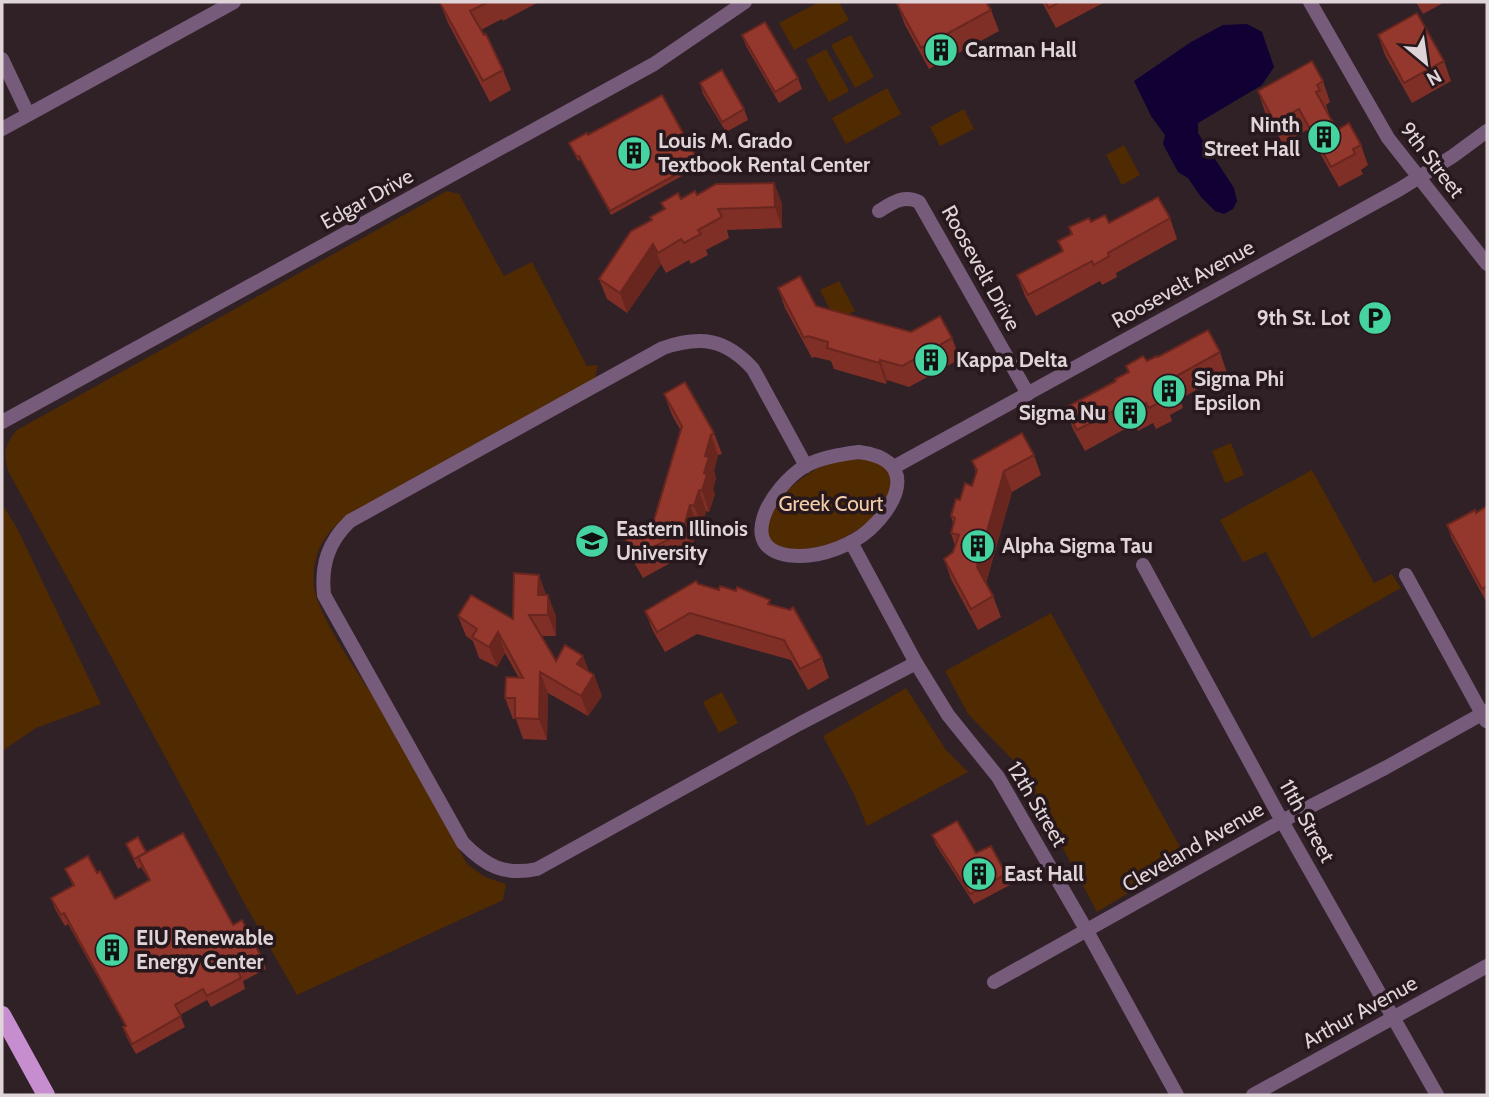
<svg xmlns="http://www.w3.org/2000/svg" width="1489" height="1097" font-family="Cabin,sans-serif">
<rect width="100%" height="100%" fill="#302127"/>
<g fill="#502a00">
<path d="M819,2H839L849,20L794,50L779,23Z"/>
<path d="M851,35L874,77L855,88L831,45Z"/>
<path d="M826,49L849,91L829,102L806,60Z"/>
<path d="M887,88L901,114L846,144L832,118Z"/>
<path d="M964,109L974,129L940,146L930,127Z"/>
<path d="M1124,145L1140,175L1122,185L1106,155Z"/>
<path d="M447,191L459,194L504,276L532,262L587,366L598,365L595,378L350,513C326,531 311,553 314,585C316,615 362,677 379,706C409,758 437,811 467,864L485,877L506,884L503,900L297,995L243,901L108,651L9,473C3,454 4,445 17,430Z"/>
<path d="M839,281L855,311L836,321L820,290Z"/>
<path d="M1231,443L1244,475L1225,483L1212,451Z"/>
<path d="M858,458C878,461 888,463 893,486C887,496 882,510 873,518C853,537 794,567 771,540C751,515 801,475 821,467C832,462 845,461 858,458Z"/>
<path d="M1312,470L1374,583L1392,574L1401,588L1312,638L1266,552L1243,562L1220,520Z"/>
<path d="M2,504L17,528L101,704L36,728L2,751Z"/>
<path d="M1051,613L1186,858L1097,912L1027,781L1012,759L968,714L945,671Z"/>
<path d="M906,688L946,750L968,772L867,826L854,794L823,736Z"/>
<path d="M722,692L738,723L719,733L703,702Z"/>
</g>
<path fill="#100034" d="M1247,24L1262,32L1274,67L1262,85L1198,123V133L1234,188L1237,201L1233,209L1224,214L1215,211L1201,197L1188,178L1178,172L1163,144L1165,135L1151,116L1134,81L1191,42L1223,25Z"/>
<g fill="none" stroke-linecap="round" stroke-linejoin="round">
<g stroke="#765b7a" stroke-width="14">
<path d="M1310,2L1388,138L1487,264"/>
<path d="M2,59L28,114"/>
<path d="M2,129L234,2"/>
<path d="M879,211C892,203 904,194 919,202L1028,394"/>
<path d="M2,422L654,64L745,2"/>
<path d="M859,452C915,459 902,500 869,530C852,545 823,556 800,556C729,556 771,485 807,465C823,457 842,454 859,452Z"/>
<path d="M806,466L753,369C726,339 701,335 663,348L350,521C328,542 321,565 324,595L463,843C486,866 504,876 537,869L799,724L916,663"/>
<path d="M894,467L1400,189L1453,156L1487,131"/>
<path d="M851,542L916,663L948,715L998,777L1087,931L1177,1095"/>
<path d="M1143,565L1282,821L1437,1095"/>
<path d="M1406,575L1486,721"/>
<path d="M994,982L1282,821L1385,768L1487,711"/>
<path d="M1253,1095L1487,966"/>
</g>
<path stroke="#c68ece" stroke-width="18" d="M2,1015L46,1095"/>
</g>
<g fill="#7f2f26">
<path d="M442,2H539L503,21L502,19L481,30L503,70L511,90L490,102L448,23L440,3Z"/>
<path d="M899,2H986L991,10L999,31L929,69L905,25L897,4L900,3Z"/>
<path d="M1042,2H1105L1056,28Z"/>
<path d="M1416,2H1445L1423,14Z"/>
<path d="M742,35L798,78L802,89L779,103L746,46Z"/>
<path d="M1378,35L1444,61L1451,81L1412,103L1385,55Z"/>
<path d="M1323,81L1330,102L1326,105L1328,111H1327L1337,130L1361,145L1368,165L1361,170L1363,174L1339,187L1307,130L1283,144L1265,112L1258,91Z"/>
<path d="M700,83L744,109L748,120L726,132L703,94Z"/>
<path d="M588,135L699,162L700,166L611,215L580,159L578,161L569,143Z"/>
<path d="M774,183L782,204V228L727,230L729,238L706,250L708,255L691,264L689,260L666,273L661,264L627,313L607,299L599,279L651,220L664,210L661,203L697,195Z"/>
<path d="M1170,218L1177,239L1116,273L1117,277L1102,285L1100,281L1036,316L1025,296L1017,275L1062,251L1058,241L1071,234L1069,227L1091,222L1109,223Z"/>
<path d="M778,288L816,306L911,332L952,338L960,359L909,387L887,380L886,384L834,369L831,361L815,357L812,358L785,308Z"/>
<path d="M1220,352L1227,373L1180,399L1183,408L1170,415L1172,421L1156,429L1153,423L1138,431L1134,424L1085,451L1073,429L1065,408L1116,382L1128,372L1126,366L1147,361L1158,357Z"/>
<path d="M664,394L714,433L722,454L718,455L714,471L716,478L713,489L715,494L709,512L706,511L702,527L698,526L692,546L694,550L643,578L631,557L624,536L654,520L681,431L672,415Z"/>
<path d="M1034,455L1041,475L1012,492L986,583L993,596L1001,617L978,630L951,579L944,559L953,552L955,546L951,533L953,523L951,516L960,500L972,486L976,472L972,461Z"/>
<path d="M1487,506V603L1452,539L1447,525L1476,513Z"/>
<path d="M539,575L546,595L556,616V636H541L556,661L589,672L594,675L602,696L588,716L548,693L547,740L523,739L516,719H513L505,698L519,678L505,653L497,667L479,658L473,641L466,636L458,616L513,619Z"/>
<path d="M698,584L771,604L822,658L829,678L808,690L791,660L697,634L665,652L653,631L645,611Z"/>
<path d="M932,835L976,853L1006,874L1010,885L974,904L936,845Z"/>
<path d="M126,844L146,853L233,925L262,958L266,969L243,981L245,989L211,1007L207,1000L180,1015L185,1027L136,1054L127,1038L123,1027L125,1026L68,924L65,926L55,909L51,898L73,886L65,869L97,873L115,899L149,880L141,867L138,869Z"/>
</g>
<g fill="#68261f">
<path d="M774,183L782,204V228L775,207Z"/>
<path d="M653,244L661,264L627,313L620,293Z"/>
<path d="M880,360L887,380L886,384L879,363Z"/>
<path d="M711,435L718,455L714,471L716,478L713,489L715,494L709,512L702,491L705,456Z"/>
<path d="M1004,471L1012,492L984,588L977,567Z"/>
<path d="M699,490L706,511L702,527L694,506Z"/>
<path d="M690,505L698,526L692,546L684,526Z"/>
<path d="M539,575L546,595H538Z"/>
<path d="M548,595L556,616V636L548,615Z"/>
<path d="M498,632L505,653L497,667L489,647Z"/>
<path d="M583,656L591,676L577,664Z"/>
<path d="M540,672L548,693L547,740L539,719Z"/>
<path d="M594,675L602,696L588,716L581,696Z"/>
</g>
<g fill="#94372c" stroke="#68261f" stroke-width="2">
<path d="M442,2H488L470,11L484,35L486,34L503,70L483,81L440,3Z"/>
<path d="M901,2H986L991,10L921,48L897,4Z"/>
<path d="M1045,2H1060L1049,8Z"/>
<path d="M1417,13L1444,61L1404,83L1378,35Z"/>
<path d="M765,22L798,78L775,92L742,35Z"/>
<path d="M1312,61L1323,81L1317,85L1320,90L1316,92L1337,130L1349,123L1361,145L1353,149L1355,154L1331,167L1299,109L1275,123L1258,91Z"/>
<path d="M722,70L744,109L722,122L700,83Z"/>
<path d="M662,95L699,162L610,211L579,156L577,157L569,143L587,133L588,135Z"/>
<path d="M774,183L775,207L718,209L722,217L698,230L701,234L684,243L681,239L658,253L653,244L620,293L599,279L631,231L652,220L650,217L665,209L661,203L678,193L681,199L695,191L697,195L716,184Z"/>
<path d="M1158,197L1170,218L1108,253L1109,256L1094,265L1092,261L1028,295L1017,275L1063,251L1058,241L1072,234L1069,227L1089,218L1091,222L1105,215L1109,223Z"/>
<path d="M800,276L816,306L911,332L940,316L952,338L902,366L880,360L879,363L827,348L828,342L808,336L804,338L778,288Z"/>
<path d="M1208,330L1220,352L1171,379L1176,387L1162,395L1165,400L1149,408L1146,403L1130,410L1127,404L1077,430L1065,408L1116,381L1115,379L1129,372L1126,366L1143,356L1147,361L1157,356L1158,357Z"/>
<path d="M685,382L714,433L711,435L705,456L709,457L704,473L707,474L702,491L699,490L694,506L690,505L684,526L686,530L635,557L624,536L654,520L682,426L664,394Z"/>
<path d="M1022,433L1034,455L1004,471L977,567L993,596L971,609L944,559L953,552L959,535L951,533L955,518L951,516L956,499L960,500L965,483L972,486L977,470L972,461Z"/>
<path d="M1487,506V586L1482,589L1447,525L1475,510L1476,513Z"/>
<path d="M514,573L539,575L538,595H548V615H529L556,661L565,645L583,656L577,664L594,675L581,696L540,672L539,719L515,718V698H505L506,677L523,678L498,632L489,647L472,637L477,629L458,616L471,595L513,619Z"/>
<path d="M696,581L698,584L719,590L720,586L736,591L737,587L770,600L768,604L790,610L793,607L822,658L800,669L784,640L690,613L657,632L645,611Z"/>
<path d="M957,821L976,853L991,846L1006,874L970,894L932,835Z"/>
<path d="M183,833L233,925L242,920L262,958L238,971L241,978L207,996L203,989L175,1005L181,1016L132,1044L123,1027L126,1026L64,913L61,915L51,898L74,885L65,869L88,856L97,873L100,871L115,899L150,880L138,857Z"/>
<path d="M138,837L146,852L134,859L126,844Z"/>
</g>
<defs>
<g id="building-disc" transform="scale(1.75)"><circle r="9.5" fill="#45d49f" stroke="#26181d"/><path d="M-4-6H4V6H1V3H-1V6H-4ZM-2.5-4.3h1.7v1.8h-1.7ZM.8-4.3h1.7v1.8H.8ZM-2.5-1h1.7V.8h-1.7ZM.8-1h1.7V.8H.8Z" fill="#111"/></g>
<g id="parking-disc" transform="scale(1.75)"><circle r="9.5" fill="#45d49f" stroke="#26181d"/><path d="M-3.5-5.5H1a3.5 3.5 0 0 1 0 7H-1V5.5H-3.5ZM-1-3.4V-.6H.8a1.4 1.4 0 0 0 0-2.8Z" fill="#111"/></g>
<g id="university-disc" transform="scale(1.75)"><circle r="9.5" fill="#45d49f" stroke="#26181d"/><path d="M0-5L7-2L0 1L-7-2ZM-4 1L0 2.5L4 1V4Q0 6-4 4Z" fill="#111"/></g>
</defs>
<g fill-rule="evenodd">
<use href="#building-disc" x="941" y="50"/>
<use href="#building-disc" x="1324" y="137"/>
<use href="#building-disc" x="634" y="153"/>
<use href="#parking-disc" x="1375" y="318"/>
<use href="#building-disc" x="931" y="360"/>
<use href="#building-disc" x="1169" y="391"/>
<use href="#building-disc" x="1130" y="413"/>
<use href="#university-disc" x="592" y="541"/>
<use href="#building-disc" x="978" y="546"/>
<use href="#building-disc" x="979" y="874"/>
<use href="#building-disc" x="112" y="950"/>
</g>
<g text-anchor="middle" stroke-width="7" stroke-linejoin="round" paint-order="stroke">
<g font-size="21" font-weight="bold" fill="#dfd4d7" stroke="#26181d" text-anchor="start">
<text x="965" y="57">Carman Hall</text>
<text x="1300" y="132" text-anchor="end">Ninth<tspan x="1300" dy="24">Street Hall</tspan></text>
<text x="658" y="148">Louis M. Grado<tspan x="658" dy="24">Textbook Rental Center</tspan></text>
<text x="1350" y="325" text-anchor="end">9th St. Lot</text>
<text x="956" y="367">Kappa Delta</text>
<text x="1194" y="386">Sigma Phi<tspan x="1194" dy="24">Epsilon</tspan></text>
<text x="1106" y="420" text-anchor="end">Sigma Nu</text>
<text x="616" y="536">Eastern Illinois<tspan x="616" dy="24">University</tspan></text>
<text x="1002" y="553">Alpha Sigma Tau</text>
<text x="1004" y="881">East Hall</text>
<text x="136" y="945">EIU Renewable<tspan x="136" dy="24">Energy Center</tspan></text>
</g>
<g font-size="21" fill="#dfd4d7" stroke="#26181d">
<text transform="translate(1432 160) rotate(52)" y="7">9th Street</text>
<text transform="translate(367 199) rotate(-29)" y="7">Edgar Drive</text>
<text transform="translate(981 268) rotate(61)" y="7">Roosevelt Drive</text>
<text transform="translate(1183 284) rotate(-29)" y="7">Roosevelt Avenue</text>
<text transform="translate(1037 804) rotate(59)" y="7">12th Street</text>
<text transform="translate(1307 821) rotate(61)" y="7">11th Street</text>
<text transform="translate(1193 847) rotate(-30)" y="7">Cleveland Avenue</text>
<text transform="translate(1360 1012) rotate(-29)" y="7">Arthur Avenue</text>
</g>
<g font-size="21" fill="#f3ccaa" stroke="#26181d">
<text x="831" y="511">Greek Court</text>
</g>
</g>
<rect width="1489" height="1097" fill="none" stroke="#dfd4d7" stroke-width="7"/>
<g transform="translate(1426 63) rotate(151)" stroke="#26181d" stroke-width="5" paint-order="stroke">
<path d="M0-5L12 26L0 18L-12 26Z" fill="#dfd4d7"/>
<text y="-10" font-size="19" font-weight="bold" text-anchor="middle" fill="#dfd4d7">N</text>
</g>
</svg>
